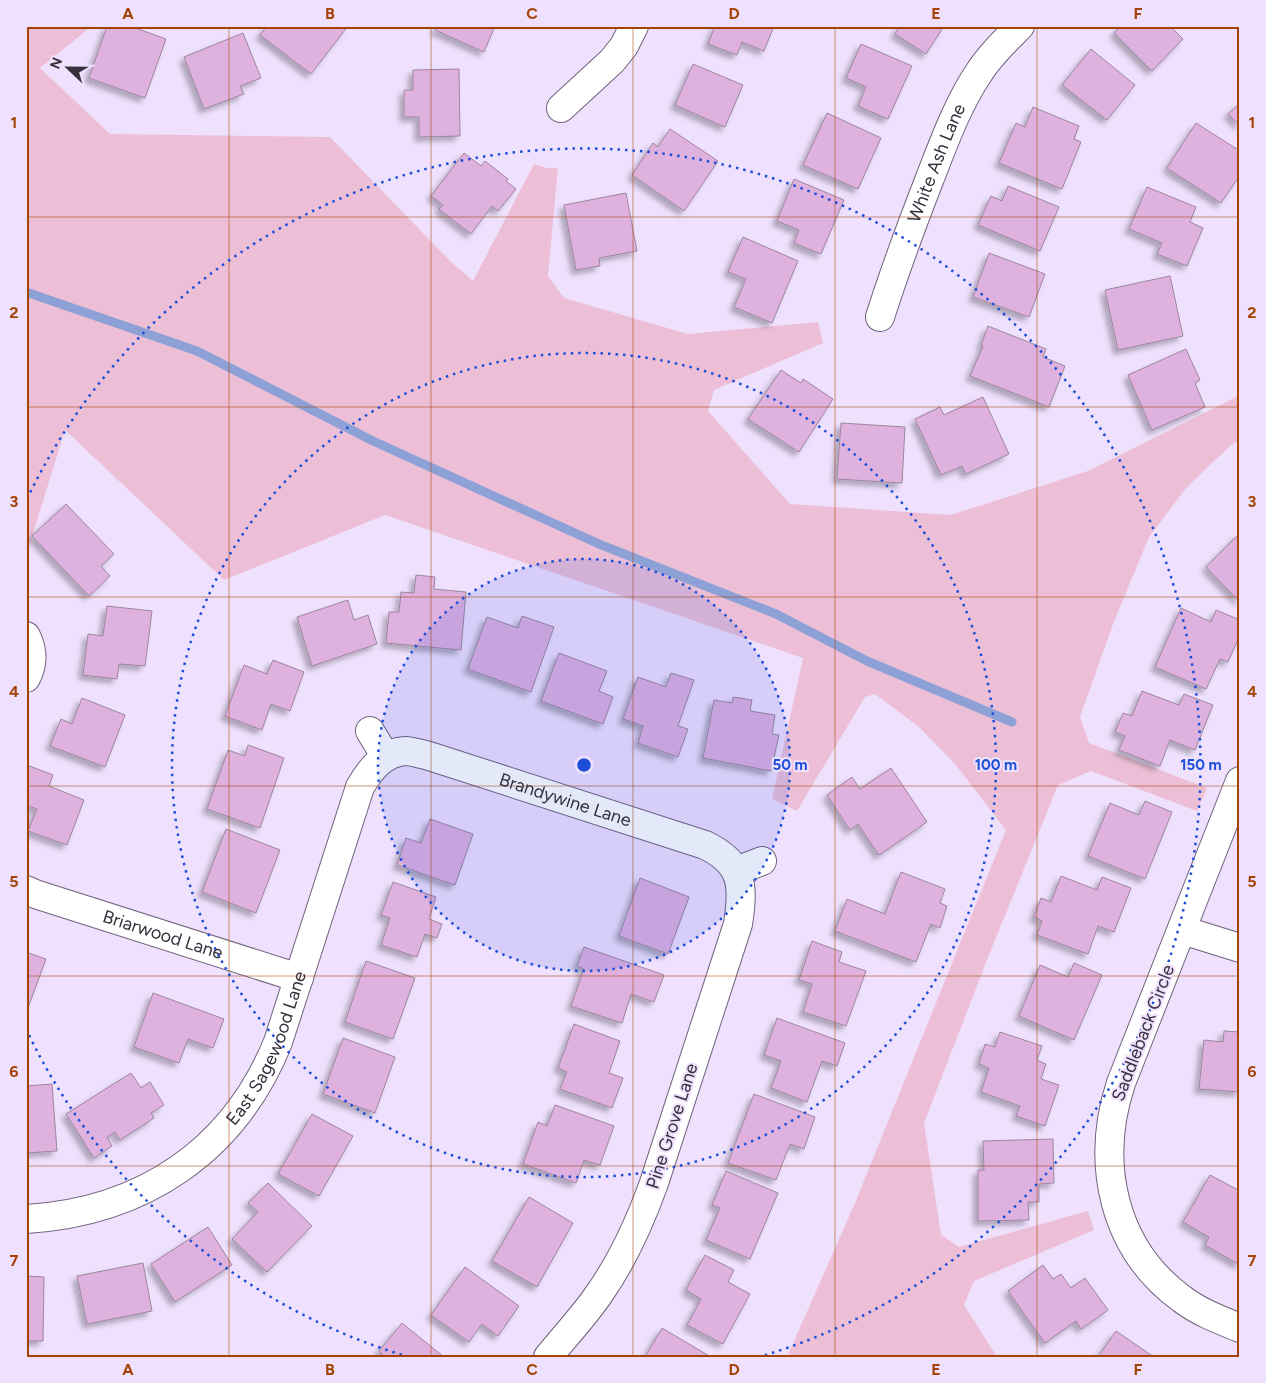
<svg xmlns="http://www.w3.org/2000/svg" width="1266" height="1383" font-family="Figtree,sans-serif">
<defs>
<filter id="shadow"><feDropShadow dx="-4.5" dy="4.5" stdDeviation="2.5" flood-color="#0004"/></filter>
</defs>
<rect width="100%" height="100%" fill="#efe1fe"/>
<path fill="#ecbfd6" d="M26,26H92L40,68L110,134L330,137L450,261L473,281L534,164L547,168H558L548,276L564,298L688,334L818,322L823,343L714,390L708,411L790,504L951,515L1088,471L1240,395V441L1232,444L1186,488L1149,537L1113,624L1080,717L1089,743L1207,788L1197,811L1091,771L1058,785L987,960L924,1123L941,1235L959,1247L1088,1211L1094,1230L974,1281L964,1305L997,1357H787L855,1203L1006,830L955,764L919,727L875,694L865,697L797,811L772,799L803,658L385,515L224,580L65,430L26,556Z"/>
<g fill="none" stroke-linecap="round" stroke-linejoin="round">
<path stroke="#8ea1d6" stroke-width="9" d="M26,292L197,351L373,441L599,544L776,614L867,661L1012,722"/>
</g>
<g fill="#dfb1df" stroke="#9c869c" filter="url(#shadow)">
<path d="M107,26H119L128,29V26H130L166,39L145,98L89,78Z"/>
<path d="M267,26H348L311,74L260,35Z"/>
<path d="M437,26H495L484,52L435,30Z"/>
<path d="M715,26H774L764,51L742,42L737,55L708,44Z"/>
<path d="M900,26H944L926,54L895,34Z"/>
<path d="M1121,26H1170L1183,39L1152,71L1114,33Z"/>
<path d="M243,33L261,78L240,86L244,94L204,109L184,57Z"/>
<path d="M861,44L912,66L888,119L858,106L866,87L846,78Z"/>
<path d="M1091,49L1135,85L1107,120L1062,85Z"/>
<path d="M693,64L743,85L725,127L675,105Z"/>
<path d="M459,69L460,136L419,137V117H404V90H413V70Z"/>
<path d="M1240,103V126L1228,114Z"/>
<path d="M1033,107L1079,126L1074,139L1081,142L1062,189L999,163L1016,123L1025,127Z"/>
<path d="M827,113L881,138L858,189L803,165Z"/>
<path d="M1196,123L1240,151V175L1221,203L1167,168Z"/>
<path d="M670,129L718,161L684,211L632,175L653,143L658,147Z"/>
<path d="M464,153L481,166L485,161L508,179L506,181L516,189L498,211L492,206L471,234L439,209L443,205L431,196Z"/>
<path d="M794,179L844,200L821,254L794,243L799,230L777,221Z"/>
<path d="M1008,186L1059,207L1040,251L978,225L991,196L1002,201Z"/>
<path d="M1147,187L1196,207L1190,222L1203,228L1187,266L1157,254L1162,243L1129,229Z"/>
<path d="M626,193L637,251L599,258L600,266L576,270L564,205Z"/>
<path d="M743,237L798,261L772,323L734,307L746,279L728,272Z"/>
<path d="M989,253L1045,274L1029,317L973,297Z"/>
<path d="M1170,276L1183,336L1118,350L1105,290Z"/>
<path d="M988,326L1046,349L1043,357L1065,366L1049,407L970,376L983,346L981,345Z"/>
<path d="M1186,349L1200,380L1195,383L1205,407L1152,430L1128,375Z"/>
<path d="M781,370L801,383L803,379L833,399L799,452L748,419Z"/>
<path d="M983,397L1009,454L966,474L962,466L941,475L915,419L940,407L944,415Z"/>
<path d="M841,423L905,427L902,483L837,479Z"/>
<path d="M66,504L114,554L101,566L110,576L89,596L32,536Z"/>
<path d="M1240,533V602L1206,567Z"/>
<path d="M416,575L435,577L434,589L466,592L461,650L386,643L389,612H399L401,592L414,593Z"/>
<path d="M348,600L354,620L368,615L377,644L312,666L297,617Z"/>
<path d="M107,606L152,611L145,666L119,664L117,679L83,675L88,634L103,636Z"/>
<path d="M1181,608L1211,622L1216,610L1240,620V635L1228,662L1220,659L1206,689L1155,667Z"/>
<path d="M522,616L554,627L531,692L468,669L487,617L518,628Z"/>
<path d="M559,653L607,671L599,691L613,697L603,724L541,701Z"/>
<path d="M273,660L304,672L290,711L271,704L262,730L225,716L244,665L267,674Z"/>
<path d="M671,673L694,680L678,726L688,729L678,757L638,743L643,726L623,719L638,677L666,687Z"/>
<path d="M1142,691L1179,705L1184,694L1213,705L1195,750L1170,740L1160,766L1119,750L1125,736L1115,732L1123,713L1132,716Z"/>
<path d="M733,697L752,700L750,711L775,715L772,734L779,735L771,771L703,758L714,700L732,703Z"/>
<path d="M82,698L125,715L105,767L50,746L61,719L72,724Z"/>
<path d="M248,745L284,758L260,828L207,809L228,750L245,756Z"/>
<path d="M27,765L53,775L49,786L84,800L67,845L28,831L37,809L26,805Z"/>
<path d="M891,768L927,822L879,855L858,824L850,830L827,795L852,777L860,789Z"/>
<path d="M1145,801L1172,812L1145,879L1088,856L1110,803L1139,815Z"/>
<path d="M430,819L473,834L455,885L397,865L406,838L421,843Z"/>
<path d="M226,829L280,850L256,913L202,892Z"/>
<path d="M901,872L945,889L940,903L947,906L940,928L931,924L916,962L835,931L847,899L885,914Z"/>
<path d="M1061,876L1097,890L1102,877L1131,888L1114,932L1098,926L1088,954L1037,935L1042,921L1034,917L1041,898L1051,902Z"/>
<path d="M640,878L689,897L668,954L619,936Z"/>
<path d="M393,882L436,897L429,919L442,924L437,938L425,934L417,957L381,945L390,918L381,915Z"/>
<path d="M812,941L842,952L839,962L866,971L846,1026L803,1012L812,984L799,980Z"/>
<path d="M584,947L664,975L654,1002L631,994L622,1023L571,1006L584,969L577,966Z"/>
<path d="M26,952L46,959L26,1013Z"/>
<path d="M366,961L415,978L393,1039L345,1022Z"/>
<path d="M1074,963L1102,975L1074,1040L1019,1016L1040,965L1068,977Z"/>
<path d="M153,993L224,1019L213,1048L188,1039L179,1063L134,1047Z"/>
<path d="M777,1018L845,1043L837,1066L822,1061L807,1102L771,1088L781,1061L764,1055Z"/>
<path d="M574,1024L620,1041L609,1073L623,1078L612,1108L560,1089L567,1072L558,1068Z"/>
<path d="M1224,1031L1240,1032V1092L1199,1089L1204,1040L1223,1042Z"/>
<path d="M1000,1032L1042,1046L1037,1060L1046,1064L1041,1079L1059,1085L1045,1126L1016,1116L1020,1106L981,1092L989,1068L979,1064L985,1044L995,1047Z"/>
<path d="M343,1038L395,1057L375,1113L323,1094Z"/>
<path d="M131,1073L141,1088L150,1082L164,1105L151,1113L154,1118L120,1140L115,1132L107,1137L112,1146L94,1158L66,1114Z"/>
<path d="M52,1084L57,1151L26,1153V1086Z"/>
<path d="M754,1094L815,1117L804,1149L790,1144L776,1180L728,1163Z"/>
<path d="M555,1105L614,1126L600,1165L584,1160L576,1183L523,1164L538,1122L547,1126Z"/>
<path d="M312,1114L353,1136L319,1196L278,1174Z"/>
<path d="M1053,1139L1054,1183L1039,1184V1202H1028L1029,1220L978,1221V1170H984L983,1141Z"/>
<path d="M726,1171L778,1193L750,1259L706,1240L720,1208L712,1205Z"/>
<path d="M1210,1175L1240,1191V1265L1205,1245L1209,1237L1183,1222Z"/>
<path d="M268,1183L312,1226L267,1272L232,1239L258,1212L248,1203Z"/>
<path d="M529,1197L573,1223L537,1287L492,1261Z"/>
<path d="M208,1227L232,1265L175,1302L151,1264Z"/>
<path d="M705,1255L734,1270L728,1282L750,1294L723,1344L687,1325L701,1299L686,1290Z"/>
<path d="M143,1263L152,1311L87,1324L77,1276Z"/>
<path d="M1043,1265L1053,1279L1061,1274L1071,1288L1085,1278L1108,1310L1081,1329L1076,1321L1045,1343L1008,1291Z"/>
<path d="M465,1267L519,1306L498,1336L482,1324L469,1342L431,1315Z"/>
<path d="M26,1276L44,1277L43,1341H26Z"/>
<path d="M402,1323L444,1357H385L379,1351Z"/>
<path d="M662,1328L711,1357H645Z"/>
<path d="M1116,1331L1154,1357H1098Z"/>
</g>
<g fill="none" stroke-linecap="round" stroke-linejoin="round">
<g stroke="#6f627b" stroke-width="30">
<g id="minor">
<path d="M561,108L612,61L624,46L634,26"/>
<path id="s1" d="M880,317C895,270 912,224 930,178C944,142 958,103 980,71C991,54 1006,40 1020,26"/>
<path d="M26,636C33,650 34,663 26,678"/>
<path d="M370,731L386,757"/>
<path d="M1240,781L1121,1083C1095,1162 1112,1248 1182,1299C1199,1312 1220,1320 1240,1328"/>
<path d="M736,871L762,861"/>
<path id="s2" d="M26,890L35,894L299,978"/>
<path d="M1182,930L1240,948"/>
<path id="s3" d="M26,1219C143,1212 234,1151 278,1042L360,787C370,770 383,752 406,751C412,751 419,754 426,755L705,845C743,863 744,885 738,924L654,1183C640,1222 623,1260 599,1294C584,1316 565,1336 548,1357"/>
</g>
</g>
<use href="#minor" stroke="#fff" stroke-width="28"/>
</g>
<path fill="none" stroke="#a54206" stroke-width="1" stroke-opacity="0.55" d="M229,26V1357M431,26V1357M633,26V1357M835,26V1357M1037,26V1357M26,217H1240M26,407H1240M26,597H1240M26,786H1240M26,976H1240M26,1166H1240"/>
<circle cx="584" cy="765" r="206" fill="#1d4ed8" fill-opacity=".12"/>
<g fill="none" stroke="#1d4ed8" stroke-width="2.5" stroke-dasharray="2.5 5">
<circle cx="584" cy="765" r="206"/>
<circle cx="584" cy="765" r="412"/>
<path d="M409 1357A617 617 0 0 1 27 1031M27 499A617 617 0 1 1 759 1357"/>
</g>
<g text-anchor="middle" stroke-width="4" stroke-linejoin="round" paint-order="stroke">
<g font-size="18" fill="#35303b" stroke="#efe1fe">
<text dy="6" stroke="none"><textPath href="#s1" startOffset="164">White Ash Lane</textPath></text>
<text dy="6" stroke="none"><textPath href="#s3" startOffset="822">Brandywine Lane</textPath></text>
<text dy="6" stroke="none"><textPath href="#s2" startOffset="144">Briarwood Lane</textPath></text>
<text transform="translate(1143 1033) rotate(-69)" y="6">Saddleback Circle</text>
<text dy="6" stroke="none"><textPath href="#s3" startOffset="316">East Sagewood Lane</textPath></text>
<text transform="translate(672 1126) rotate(-72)" y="6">Pine Grove Lane</text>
</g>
</g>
<circle cx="584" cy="765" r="8" fill="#1d4ed8" stroke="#efe1fe" stroke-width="2.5"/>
<g font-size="15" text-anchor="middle" font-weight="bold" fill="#1d4ed8" stroke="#efe1fe" stroke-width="4" stroke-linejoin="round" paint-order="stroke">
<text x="790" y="770">50 m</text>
<text x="996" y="770">100 m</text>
<text x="1201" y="770">150 m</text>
</g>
<rect width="1266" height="1383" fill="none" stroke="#efe1fe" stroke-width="55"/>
<g transform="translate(68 68) rotate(292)" stroke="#efe1fe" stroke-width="4" paint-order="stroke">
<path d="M0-4L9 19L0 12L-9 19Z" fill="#35303b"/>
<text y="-8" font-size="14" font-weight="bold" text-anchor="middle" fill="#35303b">N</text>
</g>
<rect x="28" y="28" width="1210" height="1328" fill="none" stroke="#a54206" stroke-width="2"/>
<g font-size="16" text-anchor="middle" font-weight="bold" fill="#a54206">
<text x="128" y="19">A</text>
<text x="330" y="19">B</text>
<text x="532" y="19">C</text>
<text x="734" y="19">D</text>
<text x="936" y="19">E</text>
<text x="1138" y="19">F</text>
<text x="14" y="128">1</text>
<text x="1252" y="128">1</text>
<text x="14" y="318">2</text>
<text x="1252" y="318">2</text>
<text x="14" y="507">3</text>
<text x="1252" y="507">3</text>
<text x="14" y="697">4</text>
<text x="1252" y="697">4</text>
<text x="14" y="887">5</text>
<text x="1252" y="887">5</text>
<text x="14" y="1077">6</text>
<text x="1252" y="1077">6</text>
<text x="14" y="1266">7</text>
<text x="1252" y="1266">7</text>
<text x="128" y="1375">A</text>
<text x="330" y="1375">B</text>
<text x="532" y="1375">C</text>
<text x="734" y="1375">D</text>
<text x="936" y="1375">E</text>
<text x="1138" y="1375">F</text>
</g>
</svg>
